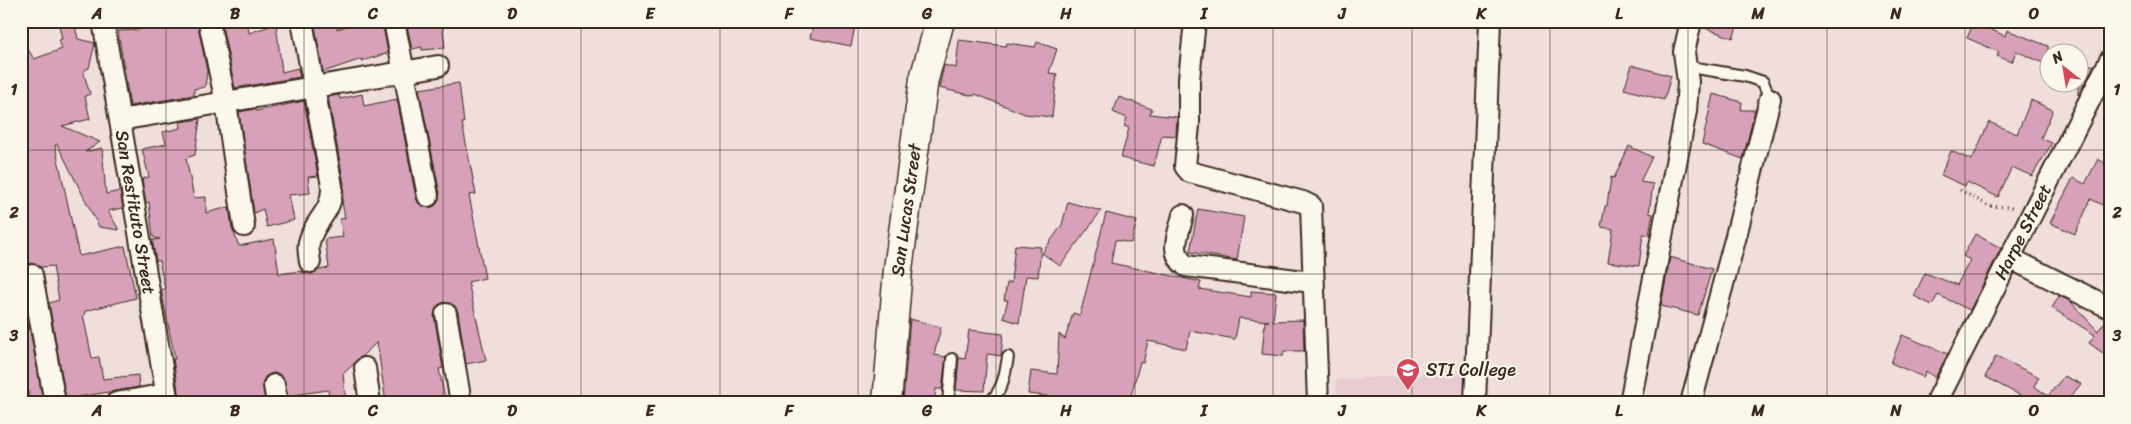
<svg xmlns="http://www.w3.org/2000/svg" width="2131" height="424" font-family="Sriracha,sans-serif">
<rect width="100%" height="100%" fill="#f0dedd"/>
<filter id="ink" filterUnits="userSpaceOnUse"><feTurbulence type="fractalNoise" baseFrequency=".02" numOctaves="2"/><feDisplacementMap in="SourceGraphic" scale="10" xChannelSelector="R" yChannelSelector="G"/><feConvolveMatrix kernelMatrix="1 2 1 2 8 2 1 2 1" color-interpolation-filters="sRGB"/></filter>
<g filter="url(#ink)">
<path fill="#e8ccd2" d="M1481,370L1480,403H1336V380Z"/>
<g fill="#d7a2b9" stroke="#3b2a1e">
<path d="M58,21H74L78,39L95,43L89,68L83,71L90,94L85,96L90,119L62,126L100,142L85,152L102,148L106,194L120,191L123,208L108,211L119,230L99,227L57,144L55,145L79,256L125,246L136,298L85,311V314L83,315L92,358L99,357L103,379L138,375L139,387L66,399L49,303L59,300L53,266L41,267L30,263L21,265V244L25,243L21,215V38L34,59L62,49L59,40L62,39Z"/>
<path d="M135,21H197L207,71L205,87L194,89V95L130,106L118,31L139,30Z"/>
<path d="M221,21H247L249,33L276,24L282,72L298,68L300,77L235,88Z"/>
<path d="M314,21H335L337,29L363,21H382L388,53L362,61V59L323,72Z"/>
<path d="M406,21H442L445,48L422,50V47L412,49Z"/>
<path d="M814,21H856L851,46L810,38Z"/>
<path d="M1703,21H1739L1733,38L1702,27Z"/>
<path d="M1974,22L2005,36L2007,30L2048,46V65L2016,51L2012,62L1997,56L1999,52L1967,38Z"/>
<path d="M959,40L1006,46L1007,43L1035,47L1037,42L1057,49L1049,73L1057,74L1052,117L1025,114L975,94L974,96L939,88L944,65L956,68Z"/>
<path d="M2078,60L2094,66L2078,95Z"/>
<path d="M1632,65L1671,76L1664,100L1624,89Z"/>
<path d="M459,83L464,123H462L476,194L469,195L485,278L468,282L486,360L466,364L458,312L455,306L445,302L438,305L434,315L443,368L439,369L446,403H386L377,342L343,374L346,403H330L328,390L293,395L294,397L288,398L283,378L279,374L273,373L266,376L263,381L265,403H180L173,359H175L161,290L165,289L159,261H156L153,245V240L160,239L153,237L149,202L146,203L142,179L149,177L142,149L166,144L163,132L181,128L180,122L200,119L195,155L186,158L194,198L206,197V213L229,207L232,228L239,246L274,239L279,274L300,271L301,272L312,274L319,270L329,268L325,239L343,237L340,219L345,218L342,202L344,184L328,97L339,95L340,99L362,94L364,106L397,99L416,198L419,204L430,208L436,205L440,194L419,89Z"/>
<path d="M1713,94L1742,102L1741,110H1755L1743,159L1702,144Z"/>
<path d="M1119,97L1152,109L1150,114L1177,117L1176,136L1162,135L1154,166L1121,158L1129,128L1124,126L1127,118L1113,112Z"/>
<path d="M2031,100L2053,110L2041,138L2052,143L2032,176L2012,167L1998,197L1967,182L1965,186L1941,175L1951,151L1972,160L1989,122L2017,134Z"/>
<path d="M304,101L318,176L308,177L310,193L289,195L294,220L267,227L263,209L254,213L239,112L255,109L256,111Z"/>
<path d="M1629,146L1652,157L1640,182L1653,184L1649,213L1653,214L1649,235L1643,234L1639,266L1608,262L1613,229L1601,227L1605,206H1607L1611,177L1614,178Z"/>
<path d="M2098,159L2110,166V209L2091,199L2075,234L2050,223L2073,178L2085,184Z"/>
<path d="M1068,202L1101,211L1060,266L1042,253L1062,225Z"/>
<path d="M1198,209L1244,217L1237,260L1190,252Z"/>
<path d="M1106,213L1137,221L1131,243L1115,240L1111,263L1201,282L1199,289L1251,297V291L1276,293L1273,321L1303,320L1304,351H1284L1283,356L1262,354L1265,321H1269L1239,318L1235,339L1190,331L1186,349L1148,341L1143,363L1140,362L1129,403H1056V397L1028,394L1031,371L1057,374L1059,334L1065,339L1073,313L1080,315Z"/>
<path d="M1975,234L2001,248L1970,310L1938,295L1932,305L1914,296L1925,273L1957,285L1970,260L1963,256Z"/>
<path d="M1015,245L1041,247L1038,277L1026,276L1019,323L1003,318L1008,300H1004L1007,283H1011Z"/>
<path d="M1670,257L1712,269L1698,315L1661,306Z"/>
<path d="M2059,296L2070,301L2098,331L2107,319L2110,320V346L2104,354L2089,343L2095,335L2052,308Z"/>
<path d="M26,308L43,402L30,403L24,364H21V309Z"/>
<path d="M910,319L941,327L934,355L946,357L942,389H936L934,403L903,401Z"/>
<path d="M969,330L1003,334L1001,356L987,354L984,391L956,390L959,358L965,359Z"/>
<path d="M1902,335L1948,354L1935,378L1926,371L1923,377L1891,363Z"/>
<path d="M1996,356L2039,377L2034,386L2048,396L2064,376L2081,384L2065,403H2035L1985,377Z"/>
</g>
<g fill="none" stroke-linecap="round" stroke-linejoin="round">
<g stroke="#3b2a1e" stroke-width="14">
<g id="lane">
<path d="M1684,66L1745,76L1763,82L1770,99"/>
<path d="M948,403L952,359"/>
<path d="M988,403C1003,392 1005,374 1008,357"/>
</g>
</g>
<g stroke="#3b2a1e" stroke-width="24">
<g id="street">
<path id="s1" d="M103,21L168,403"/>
<path d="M302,21L332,186C332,214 317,216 310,239C307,246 309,254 310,262"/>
<path d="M394,21L428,196"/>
<path d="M1195,21L1189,79V125L1185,166L1190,172L1303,202L1311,206L1318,403"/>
<path d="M209,22L226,103L244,226"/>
<path d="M120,120L438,66"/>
<path d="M1183,215C1179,234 1168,252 1186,266L1312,282"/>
<path d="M2010,258L2110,308"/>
<path d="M32,275L55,403"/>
<path d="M446,314L461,403"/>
<path d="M365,368L370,403"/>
<path d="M274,385L277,403"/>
<path d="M116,403L166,394"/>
<path d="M1475,403L1490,21"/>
<path d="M1630,403L1686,111L1688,82L1684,52L1691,21"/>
<path d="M1691,403L1736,236L1770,99"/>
<path id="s2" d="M1936,403L2110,60"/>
</g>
</g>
<g stroke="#3b2a1e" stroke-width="31">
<g id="secondary">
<path id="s3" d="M887,403L898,269L924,79L940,21"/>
</g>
</g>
<path stroke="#3b2a1e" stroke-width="3" stroke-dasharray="1 4" stroke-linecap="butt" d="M1960,190L1989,206L2009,207L2014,209"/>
<use href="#lane" stroke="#fbf7ec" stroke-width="10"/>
<use href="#street" stroke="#fbf7ec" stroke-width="20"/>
<use href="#secondary" stroke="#fbf7ec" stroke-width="28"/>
</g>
</g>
<path fill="none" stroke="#3b2a1e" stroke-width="1" stroke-opacity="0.55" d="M166,21V403M304,21V403M443,21V403M581,21V403M720,21V403M858,21V403M996,21V403M1135,21V403M1273,21V403M1412,21V403M1550,21V403M1688,21V403M1827,21V403M1965,21V403M21,150H2110M21,274H2110"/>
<defs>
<g id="university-pin" transform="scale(1.25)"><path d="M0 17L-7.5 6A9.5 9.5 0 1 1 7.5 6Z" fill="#d1495b" stroke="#fbf7ec"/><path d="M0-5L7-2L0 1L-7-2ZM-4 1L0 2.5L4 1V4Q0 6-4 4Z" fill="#fff"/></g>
</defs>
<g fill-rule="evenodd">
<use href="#university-pin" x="1408" y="370"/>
</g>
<g text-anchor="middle" stroke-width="4" stroke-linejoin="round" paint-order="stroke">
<g font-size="18" fill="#3b2a1e" stroke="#fbf7ec">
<text dy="6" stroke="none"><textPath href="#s3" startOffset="194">San Lucas Street</textPath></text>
<text dy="6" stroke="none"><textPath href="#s1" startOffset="194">San Restituto Street</textPath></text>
<text dy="6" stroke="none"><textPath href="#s2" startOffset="192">Harpe Street</textPath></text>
</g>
<g font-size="18" fill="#3b2a1e" stroke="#fbf7ec" text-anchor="start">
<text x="1426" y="376">STI College</text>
</g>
</g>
<rect width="2131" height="424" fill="none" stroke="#fbf7ec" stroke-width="55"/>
<g transform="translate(2064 68) rotate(329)"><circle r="24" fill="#fbf7ec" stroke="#aea59a"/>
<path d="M0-4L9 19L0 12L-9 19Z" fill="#d1495b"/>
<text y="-8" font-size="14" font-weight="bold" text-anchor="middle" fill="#3b2a1e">N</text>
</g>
<rect x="28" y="28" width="2076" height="368" fill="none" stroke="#3b2a1e" stroke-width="2"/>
<g font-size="16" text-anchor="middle" font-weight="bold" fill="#3b2a1e">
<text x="97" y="19">A</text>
<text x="235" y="19">B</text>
<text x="373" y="19">C</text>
<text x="512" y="19">D</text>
<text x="650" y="19">E</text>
<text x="789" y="19">F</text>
<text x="927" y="19">G</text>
<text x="1066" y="19">H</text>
<text x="1204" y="19">I</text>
<text x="1342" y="19">J</text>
<text x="1481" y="19">K</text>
<text x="1619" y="19">L</text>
<text x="1758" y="19">M</text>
<text x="1896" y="19">N</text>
<text x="2034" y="19">O</text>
<text x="14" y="95">1</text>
<text x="2117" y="95">1</text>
<text x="14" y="218">2</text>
<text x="2117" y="218">2</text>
<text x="14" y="341">3</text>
<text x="2117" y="341">3</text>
<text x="97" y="416">A</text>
<text x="235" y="416">B</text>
<text x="373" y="416">C</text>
<text x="512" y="416">D</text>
<text x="650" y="416">E</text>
<text x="789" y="416">F</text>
<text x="927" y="416">G</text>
<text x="1066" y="416">H</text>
<text x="1204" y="416">I</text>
<text x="1342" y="416">J</text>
<text x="1481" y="416">K</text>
<text x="1619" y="416">L</text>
<text x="1758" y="416">M</text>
<text x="1896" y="416">N</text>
<text x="2034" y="416">O</text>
</g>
</svg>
